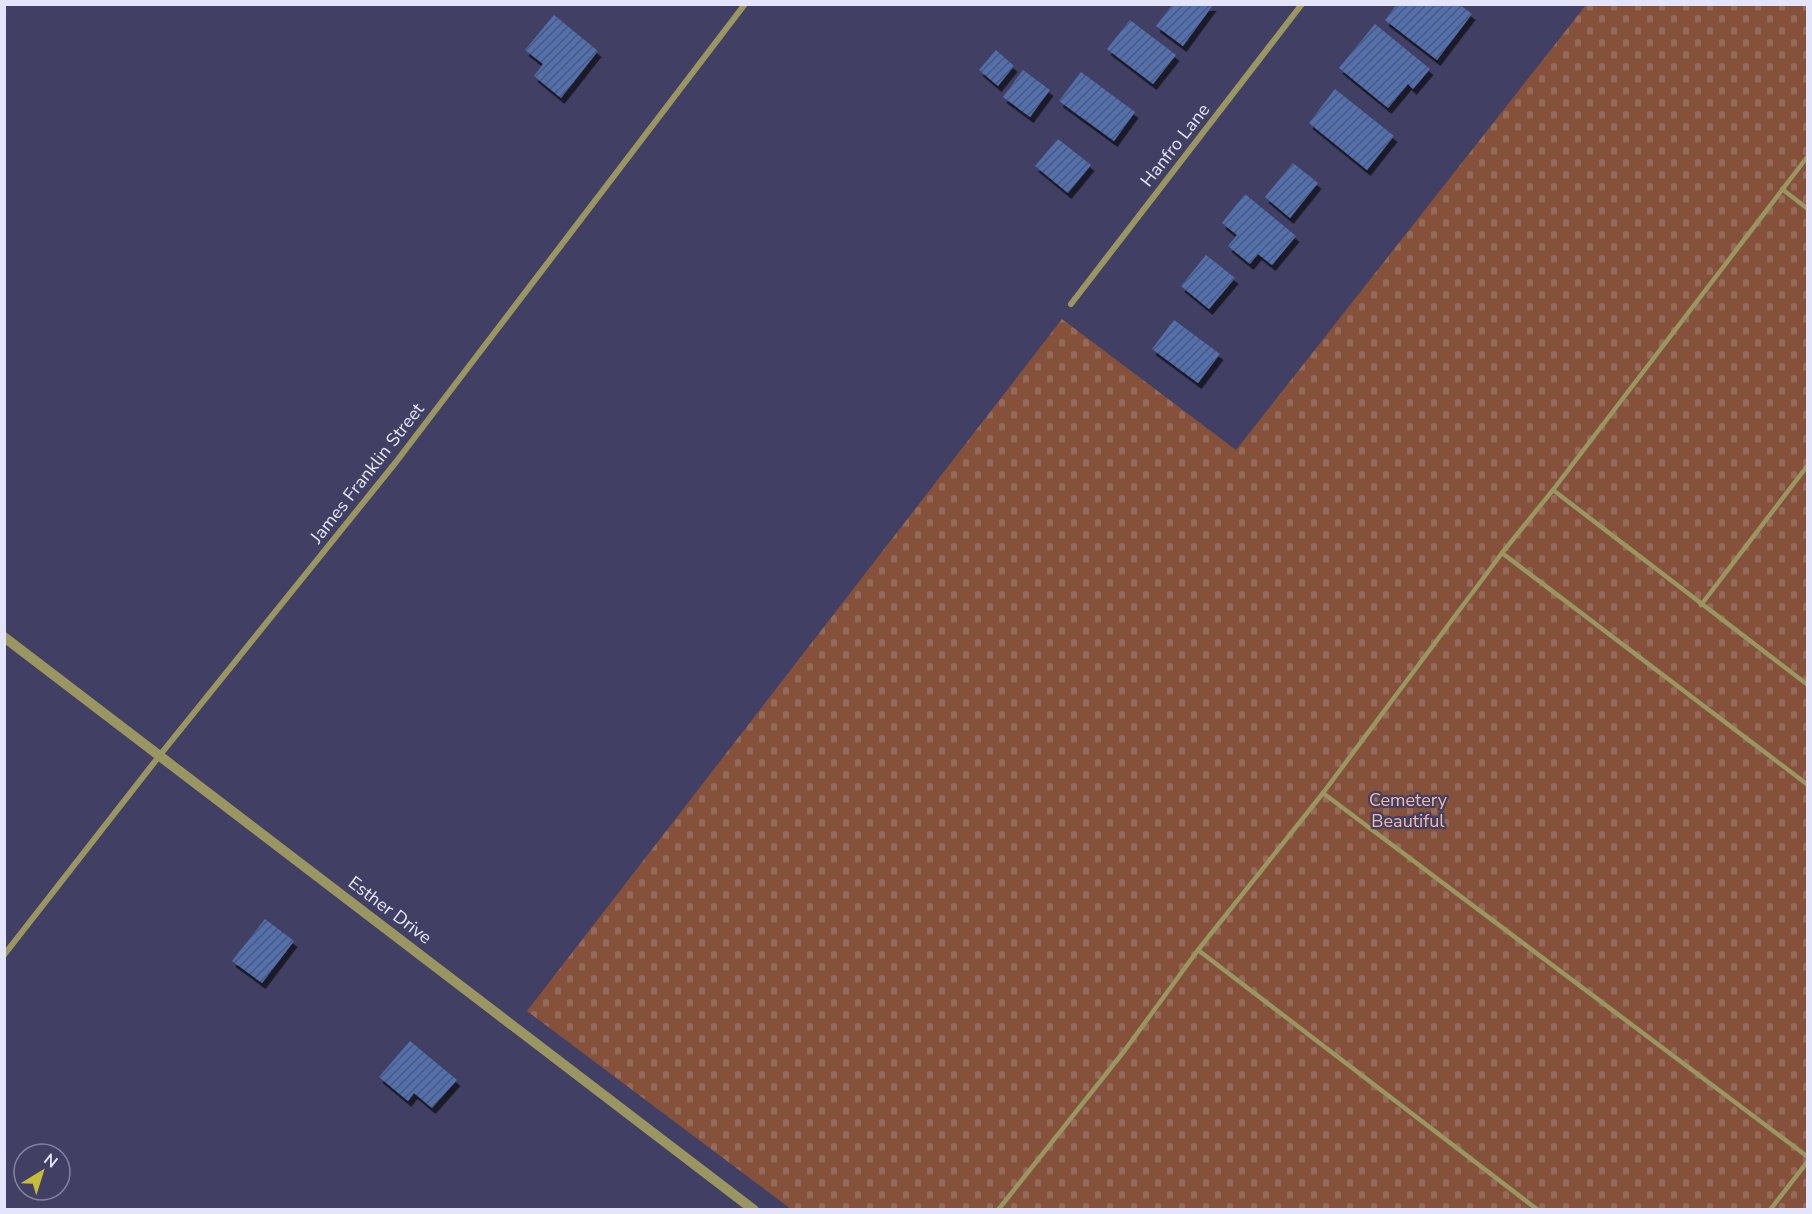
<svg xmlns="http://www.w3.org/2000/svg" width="1812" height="1214" font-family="'Nunito Sans',sans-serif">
<defs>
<pattern id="cemetery-stones" width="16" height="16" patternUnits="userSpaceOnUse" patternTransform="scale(1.5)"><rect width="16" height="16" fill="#85513b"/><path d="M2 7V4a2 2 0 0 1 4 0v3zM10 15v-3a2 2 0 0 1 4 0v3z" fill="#966a58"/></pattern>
<pattern id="building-hatch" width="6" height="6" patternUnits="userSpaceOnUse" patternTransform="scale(1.5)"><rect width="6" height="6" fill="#5370ac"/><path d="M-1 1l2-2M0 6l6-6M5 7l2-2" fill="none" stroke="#4c5a7c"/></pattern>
<filter id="shadow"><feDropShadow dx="3.5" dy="6" stdDeviation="0" flood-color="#0009"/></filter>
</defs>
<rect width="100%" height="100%" fill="#414064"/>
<path fill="url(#cemetery-stones)" d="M1586,5H1807V1209H791L527,1011L1062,319L1236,450Z"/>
<g fill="url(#building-hatch)" filter="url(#shadow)">
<path d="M1397,4H1459L1472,14L1437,60L1385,20Z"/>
<path d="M1172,5H1213L1183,46L1156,26Z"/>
<path d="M554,15L598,51L561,98L534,76L543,64L525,50Z"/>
<path d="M1130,20L1176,55L1153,84L1107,49Z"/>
<path d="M1375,24L1430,69L1413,89L1408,84L1388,108L1339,68Z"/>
<path d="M996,50L1014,66L998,86L979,70Z"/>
<path d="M1023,70L1050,90L1030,117L1003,97Z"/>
<path d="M1081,72L1135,112L1114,141L1059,101Z"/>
<path d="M1335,89L1394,136L1367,170L1309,123Z"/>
<path d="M1058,139L1091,165L1068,193L1035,166Z"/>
<path d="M1293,163L1318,183L1290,218L1265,197Z"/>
<path d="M1245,194L1296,236L1272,265L1258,254L1250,264L1228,246L1237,235L1222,223Z"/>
<path d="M1206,255L1235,278L1209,309L1181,286Z"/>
<path d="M1174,320L1220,354L1198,383L1152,349Z"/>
<path d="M265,919L294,941L262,983L232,961Z"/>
<path d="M410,1041L457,1080L432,1108L414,1093L408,1101L379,1077Z"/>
</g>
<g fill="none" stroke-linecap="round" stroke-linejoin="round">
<g stroke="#9a9661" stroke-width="4.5">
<path d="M1782,189L1808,209"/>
<path d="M1553,490L1808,685"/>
<path d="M1502,553L1808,785"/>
<path d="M1701,605L1808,465"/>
<path d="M1323,793L1808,1157"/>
<path d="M1198,950L1538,1210"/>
<path d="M998,1210L1125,1050L1198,950L1323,793L1502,553L1553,490L1808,156"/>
<path d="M1770,1210L1808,1161"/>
</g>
<g stroke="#9a9661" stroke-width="6">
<path d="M1071,304L1302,4"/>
<path d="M4,955L160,755L396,462L745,4"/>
</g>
<path stroke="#9a9661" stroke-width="10" d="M4,637L754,1210"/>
</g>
<g text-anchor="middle" stroke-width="4.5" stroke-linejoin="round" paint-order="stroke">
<g font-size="18" fill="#e4e5fb" stroke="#414064">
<text transform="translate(1175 145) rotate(-52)" y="6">Hanfro Lane</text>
<text transform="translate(367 473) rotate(-52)" y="6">James Franklin Street</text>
<text transform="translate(390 910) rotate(37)" y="6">Esther Drive</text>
</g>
<g font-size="18" fill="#f5b9a0" stroke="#414064">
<text x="1408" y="806">Cemetery<tspan x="1408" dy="21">Beautiful</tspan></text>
</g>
</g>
<rect width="1812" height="1214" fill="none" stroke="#e4e5fb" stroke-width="12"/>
<g transform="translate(42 1172) rotate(38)"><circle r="28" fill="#414064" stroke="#8282a0" stroke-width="1.5"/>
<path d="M0-4.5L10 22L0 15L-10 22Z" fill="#c7bb3b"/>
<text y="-9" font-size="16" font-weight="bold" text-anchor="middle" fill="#e4e5fb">N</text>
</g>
</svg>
